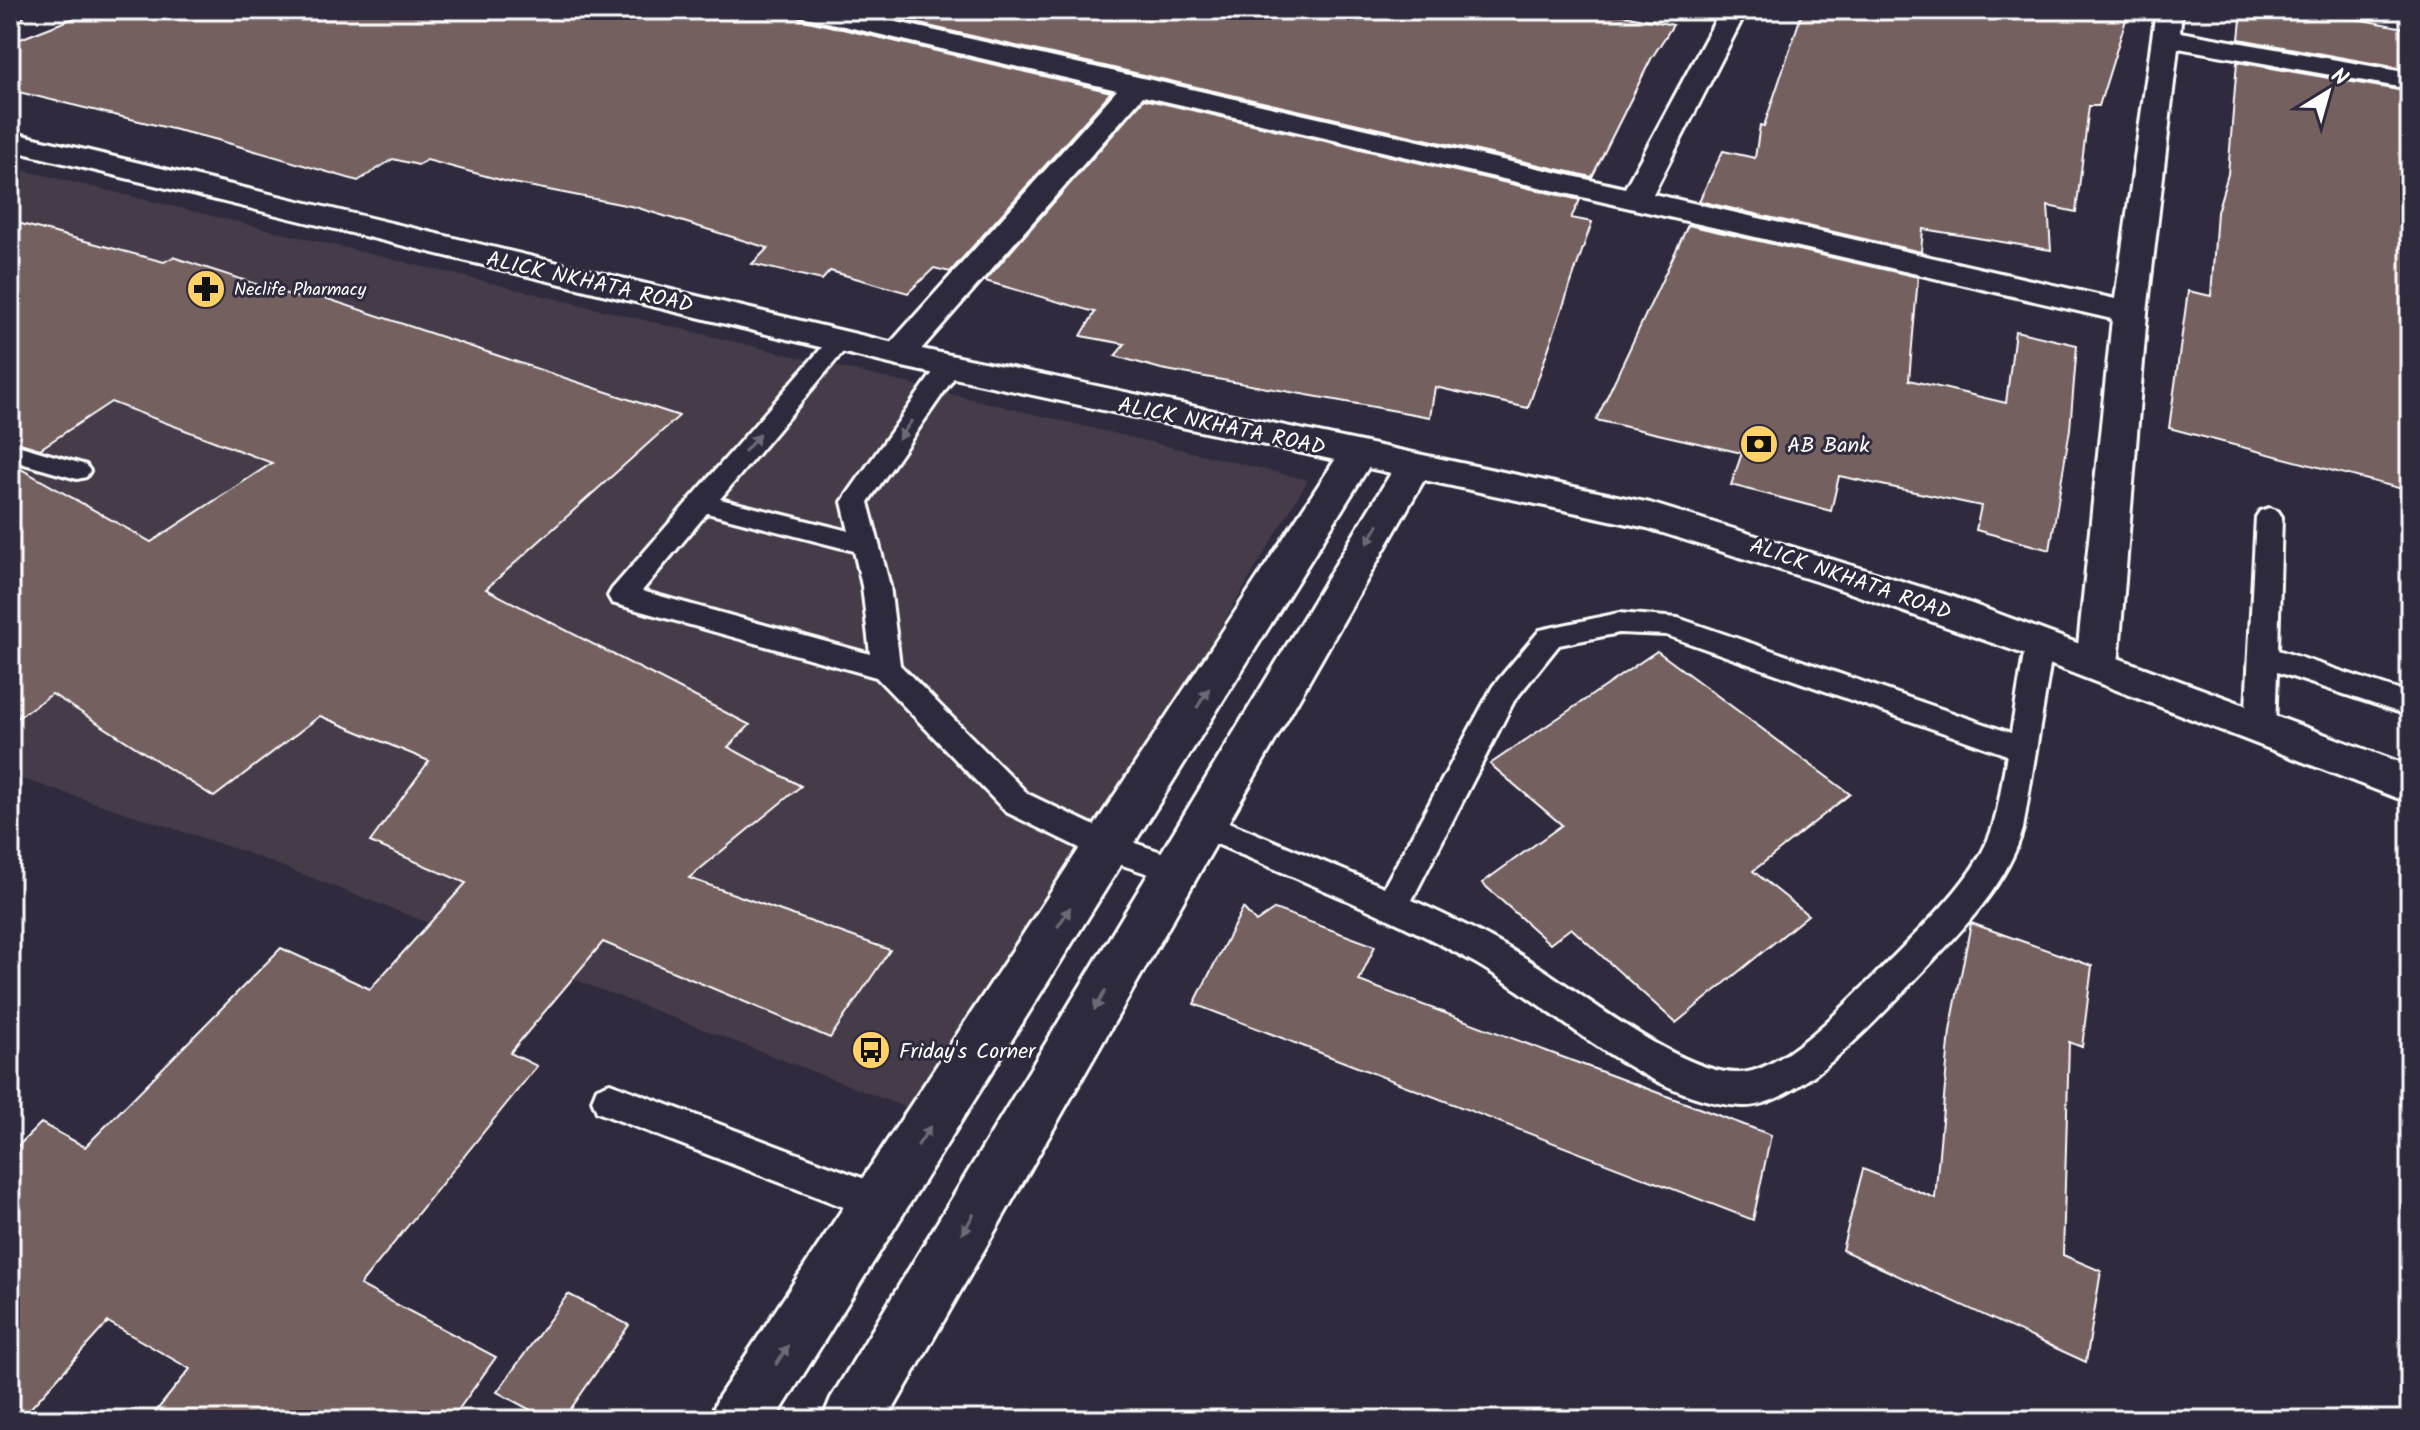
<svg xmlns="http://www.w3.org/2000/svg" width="2420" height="1430" font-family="Kalam,sans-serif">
<rect width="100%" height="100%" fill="#2f2a3d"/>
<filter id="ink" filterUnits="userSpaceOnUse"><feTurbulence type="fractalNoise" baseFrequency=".0125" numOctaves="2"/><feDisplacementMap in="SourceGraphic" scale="16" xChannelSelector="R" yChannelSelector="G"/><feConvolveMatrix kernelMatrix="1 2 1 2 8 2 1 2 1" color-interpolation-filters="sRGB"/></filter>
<g filter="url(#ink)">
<path fill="#443a48" d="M10,167L1308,480L930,1117L242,851L10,775Z"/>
<g fill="#746061" stroke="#fff" stroke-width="2">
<path d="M94,10H794L800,19L1111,92L950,272L934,268L908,293L830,271L822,280L752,264L768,248L635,207L508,182L427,160L418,165L393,159L358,181L214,139L10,90V43Z"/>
<path d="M858,10H1599L1673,25L1651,59L1592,177Z"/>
<path d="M1803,10H2129L2099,106H2089L2076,212L2048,206L2051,250L1923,229L1921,252L1699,201L1723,151L1755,158L1760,125L1764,126Z"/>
<path d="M2242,10H2309L2410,29V70L2239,39Z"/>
<path d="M2237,62L2410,92V491L2169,428L2188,291L2211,296L2217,212L2228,174Z"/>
<path d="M1144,99L1580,200L1571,218L1592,222L1528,408L1435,387L1430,417L1161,369L1115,356L1125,344L1081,336L1095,312L985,281Z"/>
<path d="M10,221L164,262L173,257L302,299L310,293L679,416L486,589L750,725L728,747L801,786L689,878L890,950L830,1038L603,942L510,1053L537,1066L360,1285L496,1357L451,1420H149L190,1369L108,1322L20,1420H10V1154L41,1123L85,1147L281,948L370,989L466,883L370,842L429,761L320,716L214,797L52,694L10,723V463L151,542L272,463L111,402L40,449L10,440Z"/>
<path d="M1688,225L1918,277L1909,380L2006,403L2015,331L2077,345L2070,429L2050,550L1976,530L1981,506L1839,476L1831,511L1731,485L1742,453L1596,420Z"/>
<path d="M1657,651L1850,794L1753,871L1808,915L1676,1023L1571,928L1550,944L1482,883L1562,825L1490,764Z"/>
<path d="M1243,908L1256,922L1275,909L1375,946L1359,981L1771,1135L1753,1220L1194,1004Z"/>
<path d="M1971,923L2092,966L2082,1047L2069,1042L2063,1255L2101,1271L2086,1362L1842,1250L1863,1169L1935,1198L1950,1031Z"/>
<path d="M568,1294L629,1325L563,1420H549L497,1392Z"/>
</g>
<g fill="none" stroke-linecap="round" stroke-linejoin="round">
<g stroke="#fff" stroke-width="6">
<g id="service">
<path d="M840,334L852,341L848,346L720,499L849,531L842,502L846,496L941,361H959L962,366L868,502L890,586L900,665L1028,794L1120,838L1188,861L1192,870L1188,879L1176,883L1098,857L1006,812L876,677L612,603L608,596L612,589L832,336ZM707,513L854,551L862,586L870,654L642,591Z"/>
<path d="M10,443L86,465L90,471L86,477L77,479L10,460Z"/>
<path d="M2269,508L2278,511L2282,517L2278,650L2410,694V716L2277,672L2275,728L2271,736L2260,739L2249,736L2245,728L2256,517L2260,511Z"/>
<path d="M1619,613L1678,618L2011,733L2026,642L2030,635L2040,632L2050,635L2054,642L2023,829C2006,891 1949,943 1906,989C1873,1024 1794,1109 1742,1106C1649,1102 1555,1009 1477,964C1386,913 1287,875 1191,833L1186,824L1191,815L1202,811L1384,887L1493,686L1540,630ZM1619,633L1666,635L2007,755C2001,783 1999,818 1986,844C1966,888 1915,934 1881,969C1850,1000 1791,1063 1748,1072C1692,1084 1578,990 1530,961C1492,937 1452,918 1412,900L1514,701L1559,645Z"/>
<path d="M610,1083L894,1190L899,1203L894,1216L880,1221L597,1112L592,1100L597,1088Z"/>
</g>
</g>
<g stroke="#fff" stroke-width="6">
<g id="minor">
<path d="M10,10H26L22,16L10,19Z"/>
<path d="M797,10H844L1625,188L1721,10H1747L1653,194L2115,299L2156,10H2182L2180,32L2410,73V89L2178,48L2147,313L2118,665L2112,676L2097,681L2082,676L2076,665L2112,319L1143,96L910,362L898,366L886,362L880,355L886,348L1117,90L801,16Z"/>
</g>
</g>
<g stroke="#fff" stroke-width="6">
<path id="secondary" d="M10,132L898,344L1650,503L1953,597L2410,766V803L2018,652L1828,585L1647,528L1424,480L887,1420H822L831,1398L1391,473L1368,468L775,1420H709L718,1398L1335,460L898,366L10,150Z"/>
</g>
<use href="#service" fill="#2f2a3d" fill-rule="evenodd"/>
<use href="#minor" fill="#2f2a3d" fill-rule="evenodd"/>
<use href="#secondary" fill="#2f2a3d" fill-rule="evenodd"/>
</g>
<defs><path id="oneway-solid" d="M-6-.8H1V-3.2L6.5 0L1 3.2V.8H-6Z" transform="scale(2)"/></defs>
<g fill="#6d6a77">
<use href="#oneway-solid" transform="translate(905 430) rotate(125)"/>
<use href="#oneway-solid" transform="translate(752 443) rotate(-49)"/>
<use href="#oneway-solid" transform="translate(1373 534) rotate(120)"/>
<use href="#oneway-solid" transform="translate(1203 698) rotate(-58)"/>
<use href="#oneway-solid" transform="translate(1064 917) rotate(-57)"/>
<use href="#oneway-solid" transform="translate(1100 1000) rotate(120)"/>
<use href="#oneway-solid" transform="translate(924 1136) rotate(-57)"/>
<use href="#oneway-solid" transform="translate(968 1224) rotate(120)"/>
<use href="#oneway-solid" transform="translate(782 1355) rotate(-57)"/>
</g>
</g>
<defs>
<g id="pharmacy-disc" transform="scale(2)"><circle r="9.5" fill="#ffd166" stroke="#2f2a3d"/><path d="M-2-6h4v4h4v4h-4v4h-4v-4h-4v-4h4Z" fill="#111"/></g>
<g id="bank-disc" transform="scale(2)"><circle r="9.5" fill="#ffd166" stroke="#2f2a3d"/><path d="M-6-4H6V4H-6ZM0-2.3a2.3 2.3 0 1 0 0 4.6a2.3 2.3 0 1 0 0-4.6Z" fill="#111"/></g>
<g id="bus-disc" transform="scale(2)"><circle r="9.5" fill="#ffd166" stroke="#2f2a3d"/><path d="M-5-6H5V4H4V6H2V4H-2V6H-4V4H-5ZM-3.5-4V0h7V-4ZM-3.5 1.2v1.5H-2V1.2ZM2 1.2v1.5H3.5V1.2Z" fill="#111"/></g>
</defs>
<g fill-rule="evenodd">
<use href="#pharmacy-disc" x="206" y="289"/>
<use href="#bank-disc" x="1759" y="444"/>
<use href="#bus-disc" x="871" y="1050"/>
</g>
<g text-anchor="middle" stroke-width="6" stroke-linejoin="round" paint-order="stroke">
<g font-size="18" fill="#fff" stroke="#2f2a3d" text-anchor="start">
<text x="234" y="295">Neclife Pharmacy</text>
</g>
<g font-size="22" fill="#fff" stroke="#2f2a3d">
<text transform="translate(590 281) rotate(13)" y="8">ALICK NKHATA ROAD</text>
<text transform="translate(1222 425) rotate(12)" y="8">ALICK NKHATA ROAD</text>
<text transform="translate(1851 578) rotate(19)" y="8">ALICK NKHATA ROAD</text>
</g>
<g font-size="22" fill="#fff" stroke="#2f2a3d" text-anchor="start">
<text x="1787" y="452">AB Bank</text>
<text x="899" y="1058">Friday's Corner</text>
</g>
</g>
<rect width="2420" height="1430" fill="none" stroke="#2f2a3d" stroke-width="40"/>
<rect x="20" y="20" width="2380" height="1390" fill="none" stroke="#fff" stroke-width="3" filter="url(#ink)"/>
<g transform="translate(2328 92) rotate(37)" stroke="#2f2a3d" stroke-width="6" paint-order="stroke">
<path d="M0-6L14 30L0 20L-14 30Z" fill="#ffffff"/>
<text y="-12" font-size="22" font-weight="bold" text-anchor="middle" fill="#ffffff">N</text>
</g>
</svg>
